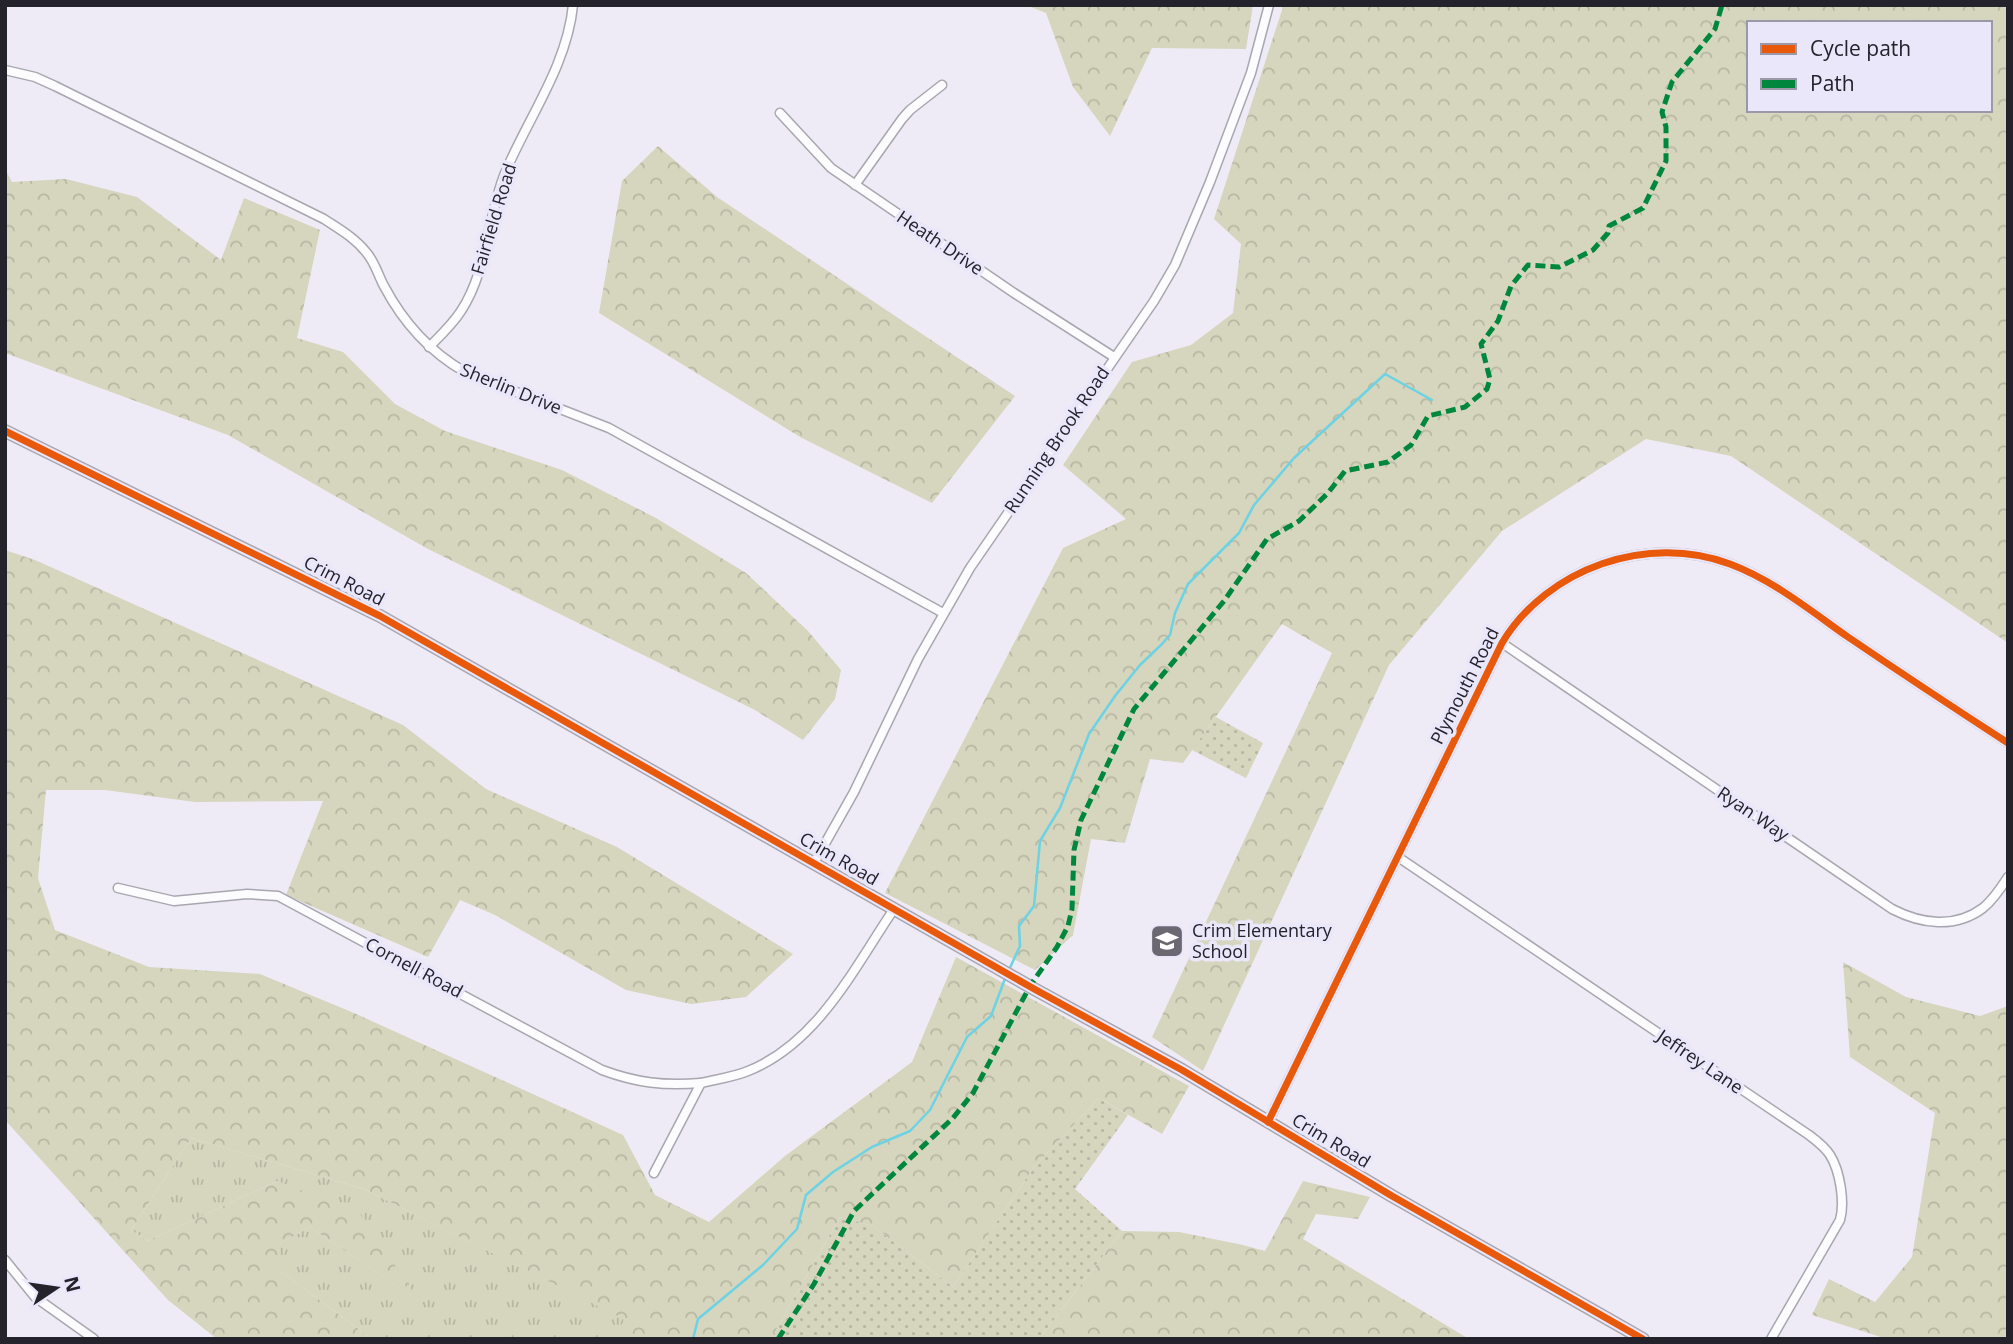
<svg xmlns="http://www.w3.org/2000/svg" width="2013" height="1344" font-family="'Open Sans',sans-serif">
<defs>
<pattern id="grass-tufts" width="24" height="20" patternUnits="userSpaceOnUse" patternTransform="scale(1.75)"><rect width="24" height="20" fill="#d5d6bd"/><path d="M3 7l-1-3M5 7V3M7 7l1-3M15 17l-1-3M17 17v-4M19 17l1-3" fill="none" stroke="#b7b7a3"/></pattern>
<pattern id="forest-crowns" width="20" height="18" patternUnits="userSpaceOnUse" patternTransform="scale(1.75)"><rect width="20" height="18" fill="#d5d6bd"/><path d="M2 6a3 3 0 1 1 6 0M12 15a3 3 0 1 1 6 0" fill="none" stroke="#b7b7a3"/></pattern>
<pattern id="park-dots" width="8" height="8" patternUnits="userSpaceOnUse" patternTransform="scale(1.75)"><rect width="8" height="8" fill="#d5d6bd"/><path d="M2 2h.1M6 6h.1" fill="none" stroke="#b7b7a3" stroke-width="1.8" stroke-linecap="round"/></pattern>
</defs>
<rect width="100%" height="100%" fill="#eeebf6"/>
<path fill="url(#grass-tufts)" d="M191,1138L364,1189L625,1319L616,1339H372L279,1270V1244L310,1227L419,1301L278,1181L147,1241L131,1230Z"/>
<g fill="url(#forest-crowns)" fill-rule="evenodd">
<path d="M1026,5H1253L1246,49L1152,48L1110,136L1073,87L1046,13Z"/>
<path d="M1282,5H2008V643L1731,456L1646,439L1502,531L1389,665L1203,1071L1152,1037L1332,653L1282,624L1183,763L1150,759L1125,843L1091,839L1073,935L1035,970L885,893L1063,548L1126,519L1063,465L1132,362L1191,345L1233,313L1241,244L1214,219L1282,10ZM1749,23H1990V110H1749Z"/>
<path d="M658,146L717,197L1015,396L932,503L800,437L599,313L622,181Z"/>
<path d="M5,169L12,182L66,179L137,197L221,260L244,198L320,230L297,338L343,352L395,404L445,431L562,470L656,518L746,573L808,631L841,670L835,699L803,740L755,710L428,549L228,435L5,353Z"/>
<path d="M5,550L35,560L403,725L486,789L617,847L793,954L746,997L691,1004L626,990L495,915L460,900L428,957L286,895L323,801L195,802L105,790H46L38,878L55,930L149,967L260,974L354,1013L623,1135L655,1195L709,1222L785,1156L912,1062L956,957L1189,1086L1162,1134L1099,1098L1034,1167L953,1287L873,1226L840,1217L771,1339H616L624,1319L364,1189L191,1138L131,1230L147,1241L278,1181L360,1214L420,1302L310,1227L279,1244V1270L372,1339H217L168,1300L5,1120Z"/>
<path d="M1843,962L1906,997L1980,1016L2008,1006V1339H1887L1812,1315L1829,1279L1875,1302L1912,1257L1935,1113L1850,1057Z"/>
<path d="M1303,1181L1370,1197L1358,1219L1316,1214L1303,1239L1469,1339H1039L1122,1231L1179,1232L1243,1245L1265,1251Z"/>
</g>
<g fill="url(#park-dots)">
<path d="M1216,717L1263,743L1246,778L1192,750Z"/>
<path d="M1099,1098L1128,1115L1075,1189L1122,1231L1039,1339H771L840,1217L873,1226L953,1287L1034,1167Z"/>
</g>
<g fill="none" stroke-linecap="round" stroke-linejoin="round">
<g stroke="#6cd2e4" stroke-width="2.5">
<path d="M1009,970L1020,946L1019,926L1034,906L1040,841L1060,808L1089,734L1115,696L1140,665L1162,644L1170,635L1175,613L1188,584L1239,533L1254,505L1294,458L1385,374L1432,400"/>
<path d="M693,1339L698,1319L763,1265L797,1229L806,1195L833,1172L872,1147L910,1131L930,1110L967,1037L991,1016L1006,976"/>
</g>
<g stroke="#a8a6af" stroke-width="11">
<g id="street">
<path d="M5,70L35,77L55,86L324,219C339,229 355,238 366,252C375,262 378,275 384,286C403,322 430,352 465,372L609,428L943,613"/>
<path d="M780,113L831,168L1014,293L1114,357"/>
<path d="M855,185L902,119L910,110L942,85"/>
<path d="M429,347C440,336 452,325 461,311C488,270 487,217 505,173C528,118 567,66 573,5"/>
<path d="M1502,643L1892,909C1921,924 1955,929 1983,908C1993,900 2001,888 2008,877"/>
<path d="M1398,857L1809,1135C1817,1141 1825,1147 1830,1155C1840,1171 1845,1202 1840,1220L1771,1339"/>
<path d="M814,863L854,792L918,659L970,568L1154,301L1175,265L1210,182L1251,73L1269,5"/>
<path d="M118,888L174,901L247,894L278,896L602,1070C637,1083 664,1086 701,1083"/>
<path d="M1268,1122L1502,643C1547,568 1648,533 1730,564C1773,580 1811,611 1848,637C1901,673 1954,708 2008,743"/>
<path d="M654,1173L701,1083C717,1079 734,1077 748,1071C818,1043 854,968 894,909"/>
<path d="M5,1260L35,1297L94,1339"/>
</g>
</g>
<g stroke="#a8a6af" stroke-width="14">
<path id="secondary" d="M5,431L380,616L1036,990L1182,1070L1392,1196L1643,1339"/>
</g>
<use href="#street" stroke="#fcfcfe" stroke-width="8"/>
<use href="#secondary" stroke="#fcfcfe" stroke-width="10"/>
<path stroke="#00873e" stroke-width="5" stroke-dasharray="10 5" stroke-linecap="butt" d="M778,1339L814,1284L854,1211L953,1118L973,1093L1030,986L1057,947L1068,926L1072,909L1074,850L1081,820L1134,709L1224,601L1267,539L1299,521L1328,493L1345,471L1388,462L1411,445L1428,416L1465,407L1487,389L1490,379L1481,344L1498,321L1511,286L1528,265L1559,267L1593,250L1608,233L1609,226L1643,208L1666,161V127L1662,112L1672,82L1715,29L1722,5"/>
<g stroke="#eae7fb" stroke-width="11">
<g id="cycleway">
<path d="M5,431L380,616L1036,990L1182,1070L1392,1196L1643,1339"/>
<path d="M1268,1122L1502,643C1547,568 1648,533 1730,564C1773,580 1811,611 1848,637C1901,673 1954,708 2008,743"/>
</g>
</g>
<use href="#cycleway" stroke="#e8590c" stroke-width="7"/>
</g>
<defs>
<g id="school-square" transform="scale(1.75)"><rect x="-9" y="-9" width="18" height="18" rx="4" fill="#6b6872" stroke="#eae7fb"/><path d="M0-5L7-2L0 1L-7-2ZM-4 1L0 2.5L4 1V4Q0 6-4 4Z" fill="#fff"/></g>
</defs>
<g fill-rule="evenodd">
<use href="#school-square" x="1167" y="941"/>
</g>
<g text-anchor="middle" stroke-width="7" stroke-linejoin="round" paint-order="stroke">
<g font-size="18" fill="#24222b" stroke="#eae7fb">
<text transform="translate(494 219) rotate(-73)" y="6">Fairfield Road</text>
<text transform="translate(940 243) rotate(34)" y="6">Heath Drive</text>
<text transform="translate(511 389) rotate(22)" y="6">Sherlin Drive</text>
<text transform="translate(1057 440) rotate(-56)" y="6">Running Brook Road</text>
<text transform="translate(344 581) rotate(27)" y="6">Crim Road</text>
<text transform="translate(1465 686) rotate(-63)" y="6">Plymouth Road</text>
<text transform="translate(1753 814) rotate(34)" y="6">Ryan Way</text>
<text transform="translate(839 859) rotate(30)" y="6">Crim Road</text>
<text transform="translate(414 968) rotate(28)" y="6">Cornell Road</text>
<text transform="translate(1700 1062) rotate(34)" y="6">Jeffrey Lane</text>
<text transform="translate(1331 1141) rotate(31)" y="6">Crim Road</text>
</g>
<g font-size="18" fill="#24222b" stroke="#eae7fb" text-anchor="start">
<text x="1192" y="937">Crim Elementary<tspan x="1192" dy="21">School</tspan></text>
</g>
</g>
<rect width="2013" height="1344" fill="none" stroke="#24222b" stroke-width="14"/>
<rect x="1747" y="21" width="245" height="91" fill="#eae7fb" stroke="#9b98a8" stroke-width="2"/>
<rect x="1761" y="44" width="35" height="10" fill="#e8590c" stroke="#9b98a8" stroke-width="2"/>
<text x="1810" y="56" font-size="21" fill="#24222b">Cycle path</text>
<rect x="1761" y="79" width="35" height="10" fill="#00873e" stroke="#9b98a8" stroke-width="2"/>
<text x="1810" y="91" font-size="21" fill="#24222b">Path</text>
<g transform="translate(56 1288) rotate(77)" stroke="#eae7fb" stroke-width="5" paint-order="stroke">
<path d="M0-5L12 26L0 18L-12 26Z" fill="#24222b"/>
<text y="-10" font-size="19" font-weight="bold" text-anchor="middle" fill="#24222b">N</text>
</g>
</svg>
